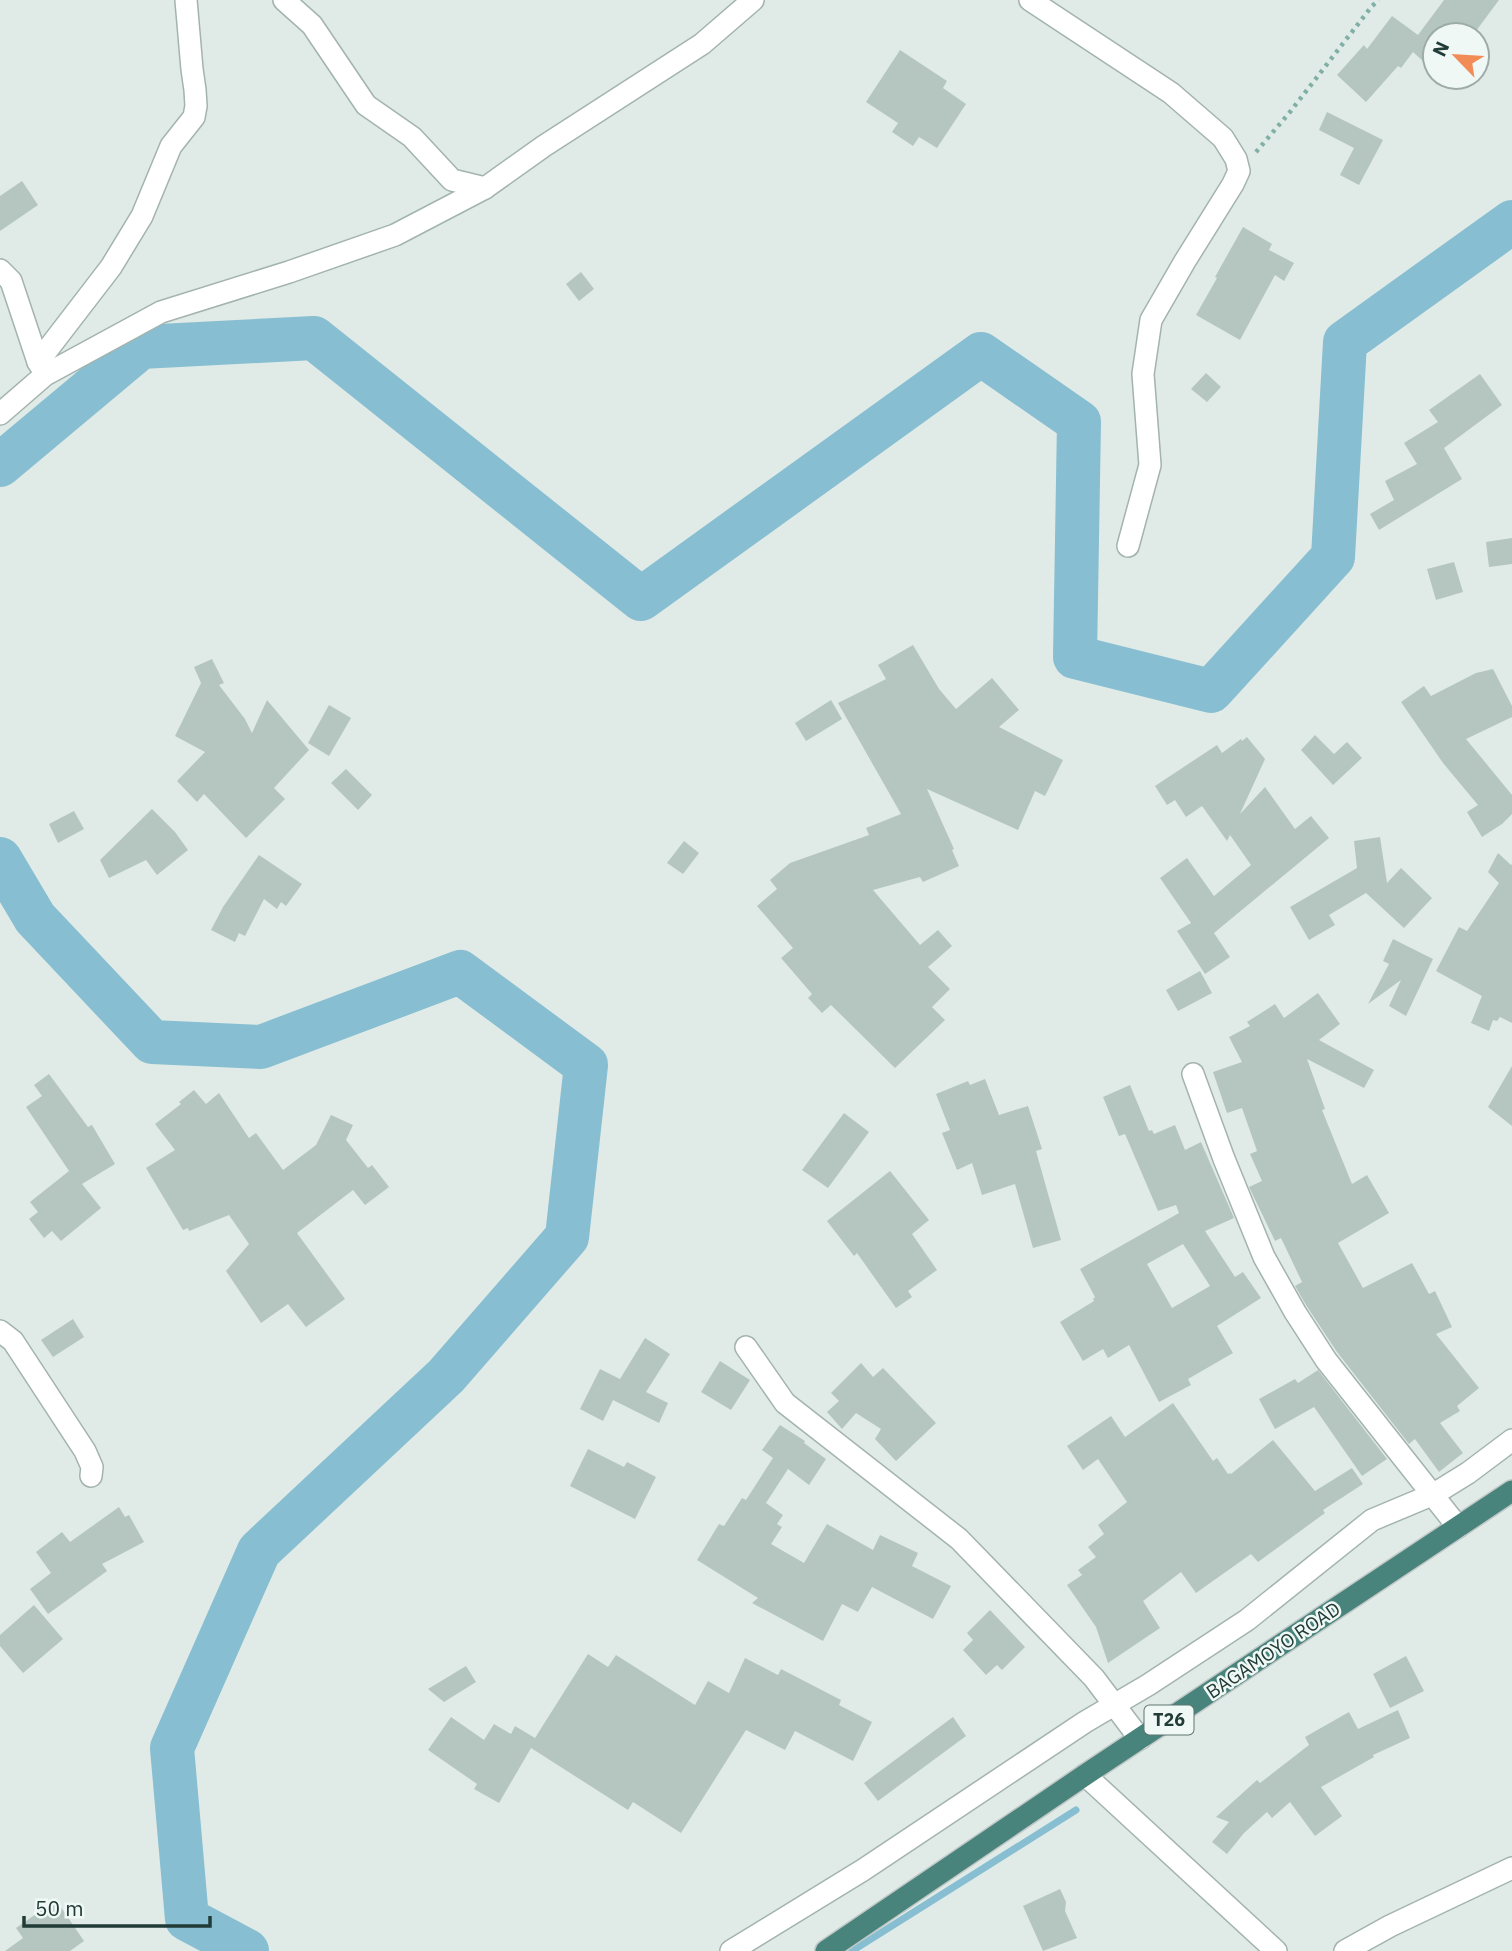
<svg xmlns="http://www.w3.org/2000/svg" width="1512" height="1951" font-family="'IBM Plex Sans',sans-serif">
<rect width="100%" height="100%" fill="#e0ebe7"/>
<g fill="none" stroke-linecap="round" stroke-linejoin="round">
<path stroke="#87bed1" stroke-width="7" d="M852,1951L1076,1810"/>
<g stroke="#87bed1" stroke-width="44">
<path d="M0,465L141,347L314,338L641,599L981,354L1079,422L1075,657L1211,691L1333,557L1345,342L1512,222"/>
<path d="M0,859L35,918L152,1042L261,1047L460,972L586,1065L567,1237L446,1376L259,1551L172,1748L187,1919L247,1951"/>
</g>
</g>
<g fill="#b5c6c0" fill-rule="evenodd">
<path d="M1444,0H1499L1473,35H1435V72L1413,52L1401,68L1398,66L1366,102L1337,75L1364,45L1367,49L1392,16L1418,35Z"/>
<path d="M900,50L947,81L943,88L966,104L937,148L919,137L913,146L892,132L898,123L866,102Z"/>
<path d="M1327,112L1383,140L1359,185L1340,175L1354,148L1319,130Z"/>
<path d="M22,181L38,205L0,231V196Z"/>
<path d="M1243,227L1272,244L1269,250L1294,263L1284,281L1275,275L1240,340L1196,315L1217,278L1215,277Z"/>
<path d="M581,272L594,289L579,301L566,284Z"/>
<path d="M1206,373L1221,387L1207,402L1191,389Z"/>
<path d="M1480,374L1502,405L1444,448L1462,479L1379,530L1370,514L1394,500L1385,481L1417,464L1404,443L1438,422L1429,410Z"/>
<path d="M1512,538V564L1489,567L1486,542Z"/>
<path d="M1454,562L1463,592L1436,600L1427,569Z"/>
<path d="M913,645L939,689L956,709L992,678L1019,710L999,727L1063,760L1045,796L1035,791L1018,830L927,789L954,849L952,850L959,866L923,882L920,877L873,890L920,945L938,930L952,946L928,967L950,989L932,1007L945,1020L895,1068L831,1005L822,1013L808,998L812,994L781,958L793,948L757,906L777,889L770,880L790,863L869,835L866,828L901,814L838,703L886,679L878,665Z"/>
<path d="M212,659L224,683L219,685L245,719L252,733L267,700L309,750L274,788L285,799L246,838L204,794L197,802L177,781L205,752L175,736L201,683L194,667Z"/>
<path d="M1493,669L1512,706V717L1466,739L1512,795V814L1502,824L1482,837L1467,812L1478,805L1443,763L1401,702L1424,686L1431,696L1476,673Z"/>
<path d="M831,700L842,719L806,741L795,723Z"/>
<path d="M329,705L351,718L329,756L308,743Z"/>
<path d="M1315,735L1334,754L1347,742L1362,758L1333,785L1301,750Z"/>
<path d="M1247,737L1265,759L1240,814L1265,787L1295,829L1311,816L1329,838L1214,933L1230,957L1205,974L1177,931L1191,923L1160,878L1187,858L1214,896L1251,865L1230,835L1227,841L1202,806L1186,817L1175,800L1167,805L1155,786L1217,745L1222,753L1241,739L1242,741Z"/>
<path d="M346,769L372,795L358,810L331,783Z"/>
<path d="M152,809L175,832L188,850L157,875L146,860L109,878L100,860Z"/>
<path d="M74,811L84,829L58,843L49,824Z"/>
<path d="M1380,837L1387,883L1401,868L1432,898L1404,928L1366,893L1329,915L1335,925L1309,940L1290,907L1357,868L1354,841Z"/>
<path d="M684,841L699,853L683,874L667,863Z"/>
<path d="M1498,853L1511,865L1512,864V1023L1500,1017L1497,1021L1493,1020L1489,1031L1471,1023L1482,996L1436,971L1459,927L1467,931L1499,883L1488,872Z"/>
<path d="M259,855L302,884L286,906L281,902L277,909L264,899L245,936L239,933L235,942L211,930L223,907Z"/>
<path d="M1393,939L1433,959L1406,1016L1389,1006L1401,980L1368,1004L1389,964L1383,961Z"/>
<path d="M1200,971L1212,993L1178,1011L1166,990Z"/>
<path d="M1318,993L1340,1024L1319,1040L1374,1070L1364,1088L1307,1059L1325,1109L1322,1110L1352,1184L1367,1175L1389,1213L1338,1243L1363,1288L1412,1263L1429,1294L1435,1291L1452,1327L1436,1334L1479,1388L1457,1406L1460,1411L1440,1423L1463,1453L1439,1472L1415,1439L1409,1444L1337,1352L1306,1305L1295,1286L1302,1282L1281,1238L1275,1241L1249,1187L1262,1181L1250,1154L1257,1151L1242,1108L1227,1113L1213,1072L1242,1062L1229,1037L1250,1026L1247,1022L1275,1004L1284,1018Z"/>
<path d="M1512,1066V1126L1488,1107Z"/>
<path d="M49,1074L88,1127L92,1125L115,1164L82,1184L101,1208L61,1241L52,1231L44,1238L29,1219L38,1212L30,1202L69,1171L26,1107L42,1096L34,1085Z"/>
<path d="M985,1079L999,1115L1028,1106L1042,1149L1036,1151L1061,1240L1033,1248L1015,1184L982,1195L972,1163L957,1170L942,1133L950,1130L936,1094L968,1081L970,1085Z"/>
<path d="M1130,1085L1149,1131L1152,1130L1154,1134L1175,1125L1185,1150L1201,1142L1234,1218L1205,1231L1235,1277L1243,1272L1261,1298L1217,1326L1233,1353L1188,1379L1191,1385L1159,1402L1129,1345L1108,1358L1103,1349L1083,1361L1060,1322L1094,1301L1093,1299L1095,1297L1080,1269L1179,1213L1176,1205L1158,1211L1125,1134L1119,1136L1103,1097ZM1183,1244L1210,1286L1172,1308L1147,1264Z"/>
<path d="M194,1090L206,1104L219,1093L249,1138L256,1133L283,1170L316,1145L331,1115L353,1125L346,1140L368,1168L372,1165L389,1187L365,1205L353,1190L297,1233L345,1299L306,1327L288,1304L261,1323L226,1271L249,1244L229,1215L189,1231L188,1228L183,1230L146,1168L175,1150L155,1124L181,1104L179,1102Z"/>
<path d="M844,1113L869,1132L828,1188L802,1170Z"/>
<path d="M890,1171L929,1220L912,1234L937,1270L908,1291L912,1297L896,1308L857,1253L854,1256L827,1221Z"/>
<path d="M73,1319L84,1337L53,1357L41,1340Z"/>
<path d="M645,1338L670,1354L646,1392L668,1403L659,1423L613,1400L603,1421L580,1409L600,1369L620,1379Z"/>
<path d="M720,1361L750,1380L731,1410L701,1392Z"/>
<path d="M861,1363L873,1377L883,1368L936,1423L896,1461L875,1439L881,1429L856,1413L842,1429L827,1412L839,1401L831,1393Z"/>
<path d="M1318,1370L1387,1459L1362,1476L1314,1407L1275,1429L1259,1399L1295,1379L1298,1383Z"/>
<path d="M1173,1403L1213,1461L1217,1458L1228,1474L1230,1473L1231,1474L1273,1440L1315,1491L1352,1468L1363,1484L1323,1510L1325,1513L1258,1562L1251,1554L1196,1593L1181,1572L1143,1601L1160,1628L1108,1663L1096,1627L1067,1585L1082,1575L1078,1570L1096,1557L1088,1547L1104,1534L1098,1525L1127,1502L1098,1459L1083,1470L1067,1446L1111,1416L1125,1437Z"/>
<path d="M780,1425L805,1441L804,1443L826,1459L809,1485L788,1469L766,1503L783,1515L777,1524L782,1527L771,1544L804,1563L827,1524L873,1550L880,1535L918,1553L912,1566L951,1586L933,1619L872,1587L858,1612L842,1604L823,1641L752,1603L758,1598L697,1560L719,1524L724,1526L742,1498L746,1500L773,1458L762,1450Z"/>
<path d="M588,1449L624,1467L627,1462L656,1477L635,1519L570,1486Z"/>
<path d="M119,1507L125,1517L129,1515L144,1542L102,1564L107,1571L48,1614L30,1589L51,1573L36,1552L62,1532L70,1542Z"/>
<path d="M34,1605L63,1639L23,1673L0,1646V1635Z"/>
<path d="M990,1610L1025,1647L1002,1670L997,1665L986,1675L963,1650L973,1640L967,1633Z"/>
<path d="M588,1654L608,1667L616,1655L695,1705L708,1681L729,1693L745,1658L778,1675L781,1669L841,1700L839,1705L872,1722L853,1761L795,1731L785,1750L746,1730L681,1833L633,1802L628,1810L531,1748L499,1803L474,1789L477,1784L428,1750L451,1717L484,1740L494,1724L511,1734L515,1726L535,1738Z"/>
<path d="M1406,1656L1424,1691L1390,1708L1373,1674Z"/>
<path d="M466,1666L476,1682L444,1702L428,1689Z"/>
<path d="M1398,1710L1410,1738L1373,1755L1374,1757L1321,1787L1342,1816L1315,1836L1290,1802L1272,1818L1267,1812L1244,1833L1227,1854L1212,1842L1229,1822L1216,1817L1257,1780L1260,1783L1309,1745L1305,1737L1349,1712L1358,1729Z"/>
<path d="M953,1717L966,1736L878,1801L864,1783Z"/>
<path d="M1060,1889L1066,1902L1065,1911L1077,1938L1043,1951L1023,1906Z"/>
<path d="M56,1900L84,1941L70,1951H5L23,1938L16,1928Z"/>
</g>
<g fill="none" stroke-linecap="round" stroke-linejoin="round">
<g stroke="#a3b3af" stroke-width="24">
<g id="minor">
<path d="M284,0L312,25L366,105L412,137L452,180L485,188"/>
<path d="M1030,0L1171,93L1223,138L1236,159L1239,171L1233,184L1185,261L1151,320L1143,374L1150,465L1128,546"/>
<path d="M0,270L11,281L38,362L43,370"/>
<path d="M38,362L111,267L142,216L171,146L194,117L196,106L195,90L192,69L186,0"/>
<path d="M0,414L45,375L161,312L289,272L395,235L485,188L544,146L702,44L753,0"/>
<path d="M1193,1074L1224,1159L1264,1257L1295,1312L1326,1360L1458,1527"/>
<path d="M0,1331L13,1341L85,1451L92,1467L91,1476"/>
<path d="M746,1347L785,1403L959,1539L1094,1678L1140,1739"/>
<path d="M1085,1775L1276,1951"/>
<path d="M731,1951L863,1870L1085,1722L1148,1685L1247,1620L1372,1520L1434,1494L1468,1473L1512,1440"/>
<path d="M1345,1951L1390,1926L1512,1868"/>
</g>
</g>
<g stroke="#c1c8c7" stroke-width="24">
<path id="trunk" d="M826,1951L1085,1775L1512,1491"/>
</g>
<path stroke="#80afa5" stroke-width="4.5" stroke-dasharray="3.5 5" stroke-linecap="butt" d="M1256,152L1290,112L1372,6L1379,0"/>
<use href="#minor" stroke="#fff" stroke-width="21"/>
<use href="#trunk" stroke="#48847c" stroke-width="21"/>
</g>
<g text-anchor="middle" stroke-width="5" stroke-linejoin="round" paint-order="stroke">
<rect fill="#f0f8f5" stroke="#5f7470" stroke-width="2" x="1144.5" y="1705.5" width="49" height="29" rx="5"/>
<g font-size="18" font-weight="bold" fill="#213b37">
<text x="1169" y="1726">T26</text>
</g>
<g font-size="19" fill="#213b37" stroke="#f0f8f5">
<text transform="translate(1273 1650) rotate(-34)" y="7">BAGAMOYO ROAD</text>
</g>
</g>
<g transform="translate(1456 56) rotate(295)"><circle r="33" fill="#f0f8f5" stroke="#9daca9" stroke-width="2"/>
<path d="M0-5L12 26L0 18L-12 26Z" fill="#f28c57"/>
<text y="-10" font-size="19" font-weight="bold" text-anchor="middle" fill="#213b37">N</text>
</g>
<path d="M24 1916v10h186v-10" fill="none" stroke="#213b37" stroke-width="3.5"/>
<text x="35" y="1916" font-size="21" fill="#213b37" stroke="#f0f8f5" stroke-width="5" paint-order="stroke">50 m</text>
</svg>
